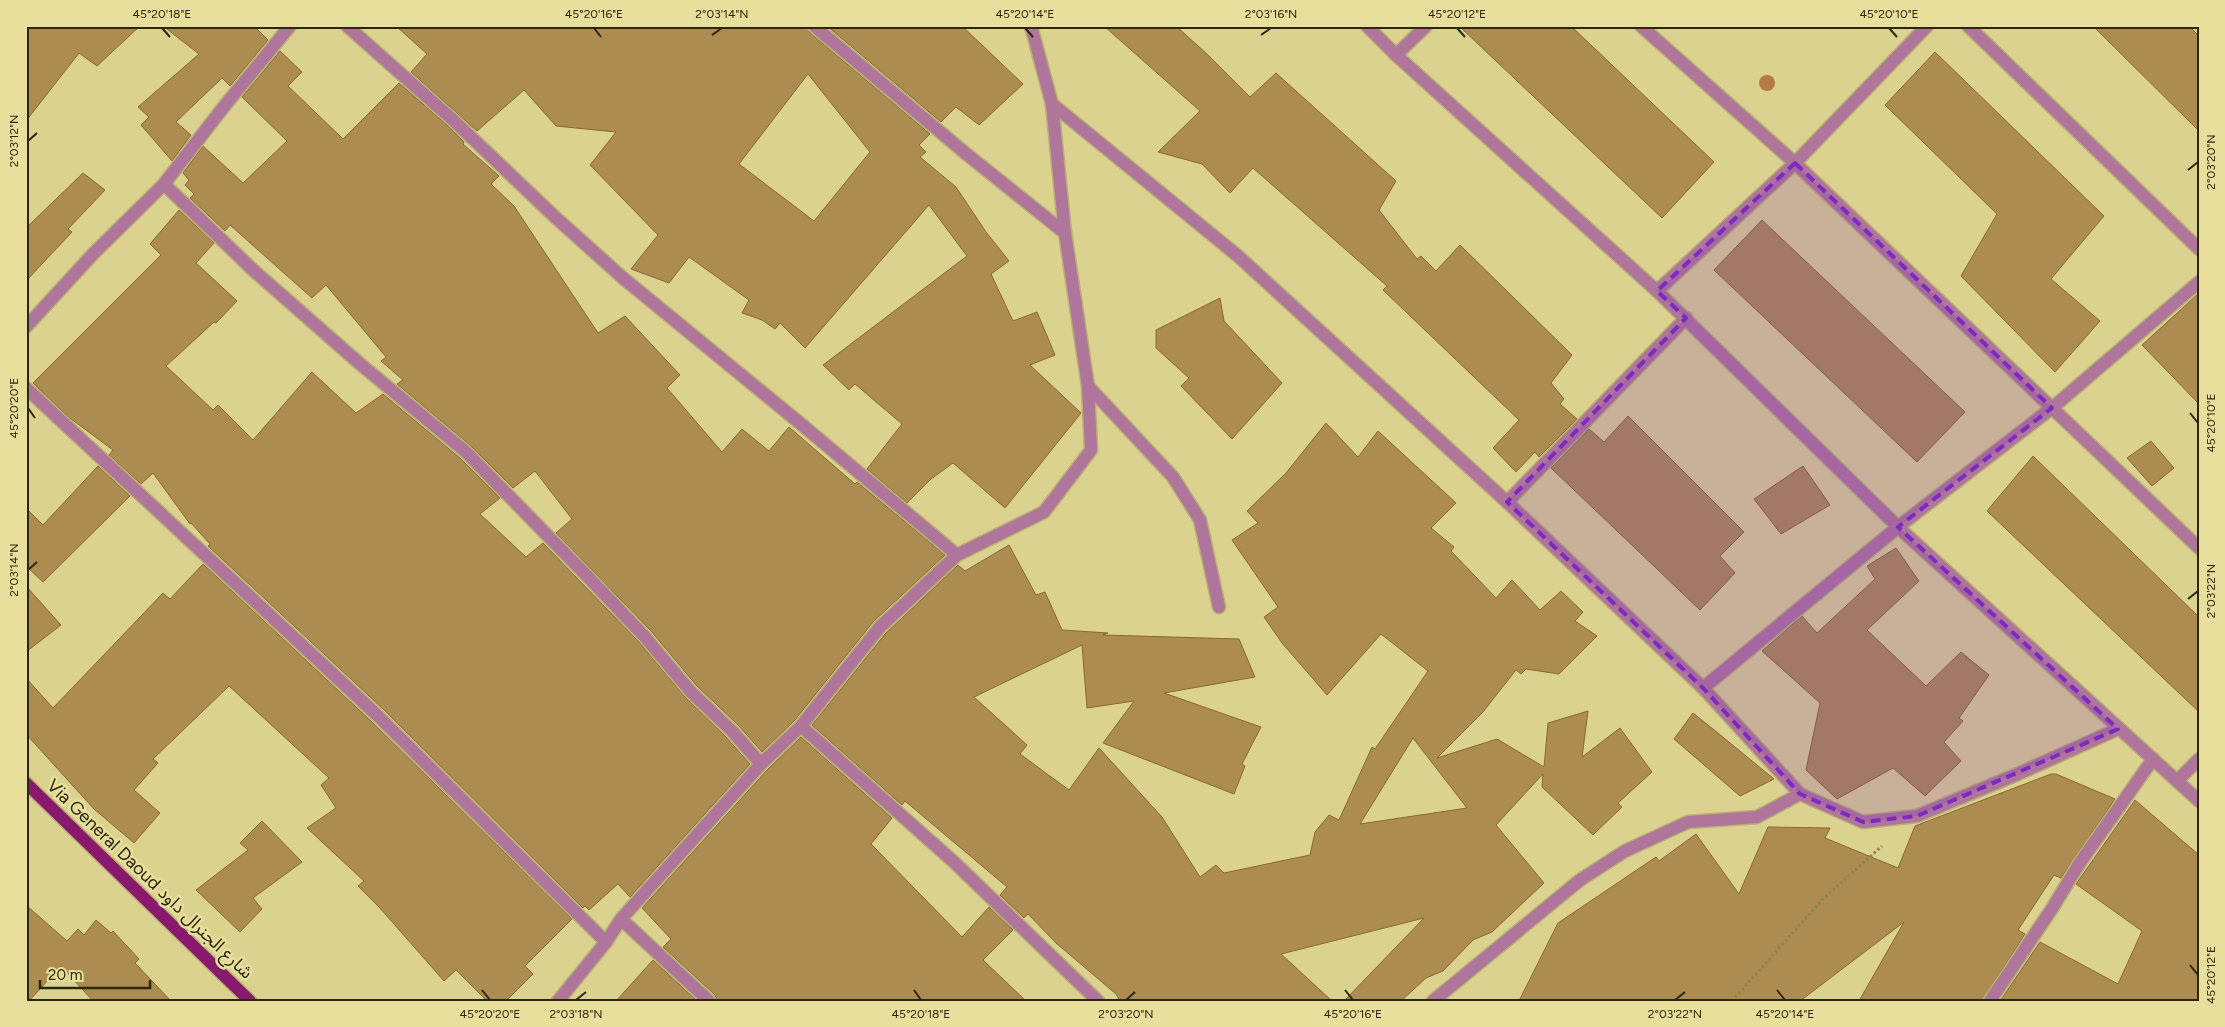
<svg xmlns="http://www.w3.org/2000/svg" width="2225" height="1027" font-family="Figtree,'Noto Sans Arabic',sans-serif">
<rect width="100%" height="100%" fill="#dcd290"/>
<g fill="#ac8c51" stroke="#88692e" fill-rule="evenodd">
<path d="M26,26H140L97,66L79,53L26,121Z"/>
<path d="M163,26H254L268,40L230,86L222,78L176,122L191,135L172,161L141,125L149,117L138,107L199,54Z"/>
<path d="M396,26H806L809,32L930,134L919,145L926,152L920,157L956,187L986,232L1009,261L991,274L1013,321L1037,312L1055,355L1030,365L1081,413L1005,508L953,463L931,479L907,503L867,469L902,424L855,384L849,390L823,365L967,256L929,205L805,348L780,323L775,329L762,320L742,313L749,300L689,257L669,283L631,269L658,235L590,165L616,132L556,126L524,90L477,131L411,72L427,54ZM808,74L870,152L814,221L739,164Z"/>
<path d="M827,26H962L1023,84L979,125L956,107L941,122Z"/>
<path d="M1104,26H1176L1208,55L1250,97L1276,73L1396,181L1379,210L1417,259L1421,256L1436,271L1460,245L1572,355L1551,383L1564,399L1560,404L1577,419L1539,457L1535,452L1516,472L1493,448L1519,420L1383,290L1387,286L1253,168L1230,193L1202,164L1158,152L1200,111Z"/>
<path d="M1459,26H1571L1714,162L1662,218Z"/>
<path d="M2093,26H2189L2199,36V131Z"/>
<path d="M280,51L302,72L288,86L343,139L399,83L448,126L464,142L463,144L499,176L491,184L514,206L598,333L625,316L680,375L667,388L722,452L742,429L769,451L789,427L855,484L857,482L945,555L873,622L795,720L762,752L738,725L696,685L651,631L556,533L572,519L535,471L513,488L471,446L397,384L403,380L381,361L386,357L326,285L312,298L230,225L225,231L190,198L194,194L185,185L189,180L183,173L203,146L243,183L287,141L242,97Z"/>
<path d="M1935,52L2104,216L2051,279L2100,321L2055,372L1961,276L1997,214L1885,105Z"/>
<path d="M83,173L105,190L68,229L72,232L26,281V228Z"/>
<path d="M179,210L214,243L196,263L237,301L216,323L214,322L166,366L213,410L218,405L253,440L312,372L356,413L383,394L460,458L500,498L480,514L526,557L543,543L639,642L684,696L726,737L750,764L630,897L618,884L589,910L585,906L583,908L383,709L208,546L210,544L191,523L190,524L153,473L141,484L109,455L113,450L67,416L33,383L161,255L150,244Z"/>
<path d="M1762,220L1965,412L1917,462L1714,270Z"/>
<path d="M2199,293V404L2142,345Z"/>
<path d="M1220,298L1224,321L1282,383L1232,439L1181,386L1189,378L1156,348V330Z"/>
<path d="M1628,416L1744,532L1720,556L1735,573L1700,610L1551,468L1589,429L1604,442Z"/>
<path d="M1326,423L1358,457L1378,431L1456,503L1431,528L1454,547L1451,551L1496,598L1512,580L1540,610L1561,591L1583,612L1575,621L1597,636L1559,674L1526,669L1521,674L1516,670L1483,712L1437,758L1497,739L1544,767L1548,723L1588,711L1582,757L1620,728L1652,772L1618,803L1622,807L1593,835L1542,787L1543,774L1496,825L1544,883L1492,932L1473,940L1443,971L1426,978L1401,1001H1344L1424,918L1281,954L1332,1001H1120L1116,994L1056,943L1028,914L1024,918L1000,895L1007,887L905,801L902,805L812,725L885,634L958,565L965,571L1009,545L1036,595L1045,592L1062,630L1108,633L1103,635L1239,639L1255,677L1164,693L1261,727L1242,764L1245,766L1234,794L1103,743L1134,701L1087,708L1082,645L974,697L1027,745L1020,754L1069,790L1099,748L1162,817L1200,877L1216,865L1224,873L1310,855L1315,832L1329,815L1339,820L1372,747L1375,749L1428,671L1381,634L1327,695L1282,643L1264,617L1278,607L1232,540L1258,523L1247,511L1286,473ZM1413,738L1467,808L1360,824Z"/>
<path d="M2151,441L2174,468L2152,486L2127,458Z"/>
<path d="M2033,456L2199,617V712L1987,511Z"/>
<path d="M98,466L130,496L43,582L26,566V508L43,525Z"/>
<path d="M1803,466L1830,505L1781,534L1754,499Z"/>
<path d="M1896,548L1919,581L1867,630L1926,686L1961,652L1989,675L1959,718L1963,721L1944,742L1961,761L1925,796L1893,768L1837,799L1806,770L1820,703L1762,651L1802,616L1817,633L1875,579L1867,566Z"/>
<path d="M203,564L371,721L572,919L525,966L533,974L506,1001H487L456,970L444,981L379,907L358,886L364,881L307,828L336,808L321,785L329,778L229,686L153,759L158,763L134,790L160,813L134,843L94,809L26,734V678L53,708L163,593L170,599Z"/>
<path d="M26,586L61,625L26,652Z"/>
<path d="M1693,713L1713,729L1774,779L1740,796L1674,739Z"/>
<path d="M801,737L892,818L871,844L962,937L989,907L1013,930L983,960L1026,1001H717L715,995L663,947L671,939L642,908L767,770Z"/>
<path d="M2051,774H2056L2115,799L2061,878L2054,875L2018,930L2025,934L1982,1001H1859L1904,922L1800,1001H1519L1558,923L1656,857L1659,861L1696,834L1739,894L1768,827L1830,828L1825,838L1898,868L1915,826Z"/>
<path d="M2135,800L2199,855V1001H2000L2040,942L2118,984L2142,931L2076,884Z"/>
<path d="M262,821L302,862L253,898L262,909L240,932L196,890L248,850L240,843Z"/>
<path d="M26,905L67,941L78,929L84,935L96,920L111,933L113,931L139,959L135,963L171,1001H93L61,966L29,1001H26Z"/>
<path d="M653,960L697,1001H616Z"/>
</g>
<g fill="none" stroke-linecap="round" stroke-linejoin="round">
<g stroke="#b9b075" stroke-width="15">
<g id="minor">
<path d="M347,26L453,120L555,217L623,278L801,424L957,555"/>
<path d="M814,26L964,152L1065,233"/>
<path d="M1367,26L1396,55L1657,291L1898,527L2199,801"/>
<path d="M1641,26L1795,163L2199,548"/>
<path d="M1968,26L2199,249"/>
<path d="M1396,55L1426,26"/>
<path d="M1052,104L1238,256L1507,502L1703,688L1800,794L1863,822L1917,816L2018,774L2118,729"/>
<path d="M164,184L253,270L359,363L466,452L589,578L645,637L690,691L732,731L761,764"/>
<path d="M1657,291L1795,163L1927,26"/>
<path d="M26,327L93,254L164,184L222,109L290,26"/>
<path d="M1088,386L1173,477L1200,520L1219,607"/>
<path d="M26,388L377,715L606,942"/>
<path d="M1507,502L1686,318"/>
<path d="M1703,688L1898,527L2052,408L2199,282"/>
<path d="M801,726L955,863L1098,1001"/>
<path d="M2178,780L2199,759"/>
<path d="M621,919L709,1001"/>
<path d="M558,1001L606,942L621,919L761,764L801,726L879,628L957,555L1044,512L1091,450L1088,386L1065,233L1052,104L1031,26"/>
<path d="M1433,1001L1580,880L1625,851L1688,822L1757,817L1800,794"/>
<path d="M1990,1001L2053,907L2079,864L2153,759"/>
</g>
</g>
<g stroke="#b9b075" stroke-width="15">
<path id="major" d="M26,783L250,1001"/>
</g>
<path stroke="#8c8554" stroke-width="3" stroke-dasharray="2.5 2.5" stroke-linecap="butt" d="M1732,1001L1823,899L1882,846"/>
<use href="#minor" stroke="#af759a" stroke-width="12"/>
<use href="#major" stroke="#89196c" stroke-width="12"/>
</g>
<circle fill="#b37c46" cx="1767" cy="83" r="8"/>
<path fill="#7b2cbf" fill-opacity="0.2" stroke="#7b2cbf" stroke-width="4" stroke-dasharray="10 6" stroke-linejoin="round" d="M1795,163L2052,408L1898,527L2118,729L1917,816L1863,822L1800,794L1703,688L1507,502L1686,318L1657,291Z"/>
<path fill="none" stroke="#2b270b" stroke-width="2" d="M162,28L170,37M594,28L601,37M1025,28L1033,37M1457,28L1465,37M1889,28L1897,37M712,35L722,28M1261,35L1271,28M28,141L37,133M2188,170L2198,162M28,408L35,418M2190,413L2198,423M28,570L37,562M2188,599L2198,591M2190,965L2198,975M482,990L490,1000M914,990L921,1000M1345,990L1353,1000M1777,990L1785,1000M576,1000L586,992M1126,1000L1135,992M1675,1000L1685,992"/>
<g text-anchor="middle" stroke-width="5" stroke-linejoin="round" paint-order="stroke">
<g font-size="18" fill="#2b270b" stroke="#e9df9c">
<text transform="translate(150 879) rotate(44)" y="6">Via General Daoud شارع الجنرال داود</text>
</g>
</g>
<rect width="2225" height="1027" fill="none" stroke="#e9df9c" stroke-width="55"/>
<path d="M40 980v8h110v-8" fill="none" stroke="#2b270b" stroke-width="2.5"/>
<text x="48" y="980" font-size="15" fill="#2b270b" stroke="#e9df9c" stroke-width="4" paint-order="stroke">20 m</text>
<rect x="28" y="28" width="2170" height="972" fill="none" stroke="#2b270b" stroke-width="2"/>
<g font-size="12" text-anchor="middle" fill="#2b270b">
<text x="162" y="18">45°20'18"E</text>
<text x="594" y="18">45°20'16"E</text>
<text x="722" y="18">2°03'14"N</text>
<text x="1025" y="18">45°20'14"E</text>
<text x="1271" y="18">2°03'16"N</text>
<text x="1457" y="18">45°20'12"E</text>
<text x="1889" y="18">45°20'10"E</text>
<text transform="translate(14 141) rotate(-90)" y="4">2°03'12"N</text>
<text transform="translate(2211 162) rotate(-90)" y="4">2°03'20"N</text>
<text transform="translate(14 408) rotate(-90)" y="4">45°20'20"E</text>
<text transform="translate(2211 423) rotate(-90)" y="4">45°20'10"E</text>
<text transform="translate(14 570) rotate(-90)" y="4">2°03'14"N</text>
<text transform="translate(2211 591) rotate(-90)" y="4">2°03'22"N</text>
<text transform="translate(2211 975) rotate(-90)" y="4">45°20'12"E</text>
<text x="490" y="1018">45°20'20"E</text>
<text x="576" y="1018">2°03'18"N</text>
<text x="921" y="1018">45°20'18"E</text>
<text x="1126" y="1018">2°03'20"N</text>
<text x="1353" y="1018">45°20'16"E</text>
<text x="1675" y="1018">2°03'22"N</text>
<text x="1785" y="1018">45°20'14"E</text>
</g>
</svg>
